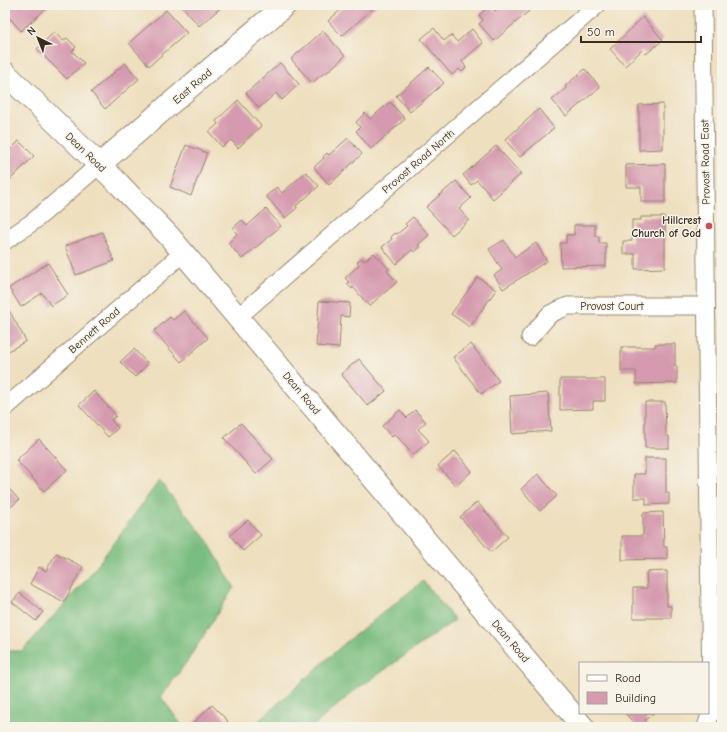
<svg xmlns="http://www.w3.org/2000/svg" width="727" height="732" font-family="'Comic Neue',sans-serif">
<rect width="100%" height="100%" fill="#f7f3e8"/>
<filter id="ink" filterUnits="userSpaceOnUse"><feTurbulence type="fractalNoise" baseFrequency=".025" numOctaves="2"/><feDisplacementMap in="SourceGraphic" scale="8" xChannelSelector="R" yChannelSelector="G"/><feConvolveMatrix kernelMatrix="1 2 1 2 8 2 1 2 1" color-interpolation-filters="sRGB"/></filter>
<filter id="wash" filterUnits="userSpaceOnUse"><feTurbulence type="fractalNoise" baseFrequency=".012" numOctaves="4" result="noise"/><feDisplacementMap in="SourceGraphic" scale="16" xChannelSelector="R" yChannelSelector="G"/><feGaussianBlur stdDeviation="0.9" result="paint"/><feColorMatrix in="noise" values="0 0 0 0 0 0 0 0 0 0 0 0 0 0 0 0 0 1.4 0 .05"/><feComposite in="paint" operator="in"/></filter>
<g filter="url(#wash)">
<rect width="100%" height="100%" fill="#eedfbe"/>
<g fill="#7abd80" stroke="#5a744f">
<path d="M159,481L207,540L234,587L188,660L161,697L183,727H5V651H22L88,578Z"/>
<path d="M423,581L455,620L353,692L312,727H252L345,643Z"/>
</g>
<g id="blocks">
<g fill="#d59aaf">
<path d="M14,5H50L21,31L5,13Z"/>
<path d="M181,5H224L199,26Z"/>
<path d="M346,5H377L342,36L328,21Z"/>
<path d="M490,5L495,11L501,5H523L529,11L494,41L479,24L483,20L479,15Z"/>
<path d="M166,10L187,33L149,66L129,43Z"/>
<path d="M643,17L663,40L646,54L642,50L625,66L610,49Z"/>
<path d="M434,28L444,41L451,35L457,42L472,29L483,43L462,61L466,68L462,72L459,69L452,75L421,39Z"/>
<path d="M323,31L345,56L325,74L324,73L312,83L291,59Z"/>
<path d="M54,32L63,41L67,38L76,47L72,51L84,63L67,79L37,49Z"/>
<path d="M125,63L139,79L105,109L91,92Z"/>
<path d="M280,63L299,84L282,100L276,93L259,108L246,93Z"/>
<path d="M429,67L444,83L410,112L396,96Z"/>
<path d="M585,69L600,87L566,116L552,100L566,88L565,86Z"/>
<path d="M238,100L261,126L238,148L231,140L222,147L209,132L218,124L216,121Z"/>
<path d="M390,102L405,119L371,149L356,131L360,127L356,122L365,113L370,119Z"/>
<path d="M663,104V149L639,150V105Z"/>
<path d="M539,109L554,128L520,157L505,140Z"/>
<path d="M348,138L362,154L329,185L314,167L324,158L323,157L327,153L329,155Z"/>
<path d="M19,141L34,156L5,185V152L6,154Z"/>
<path d="M186,145L207,153L191,196L170,187Z"/>
<path d="M496,146L521,174L493,199L477,180L471,185L463,175Z"/>
<path d="M665,164V202H641V187H626V165Z"/>
<path d="M306,172L319,186L296,206L297,208L285,218L266,196L277,187L282,193Z"/>
<path d="M456,181L471,198L459,209L469,220L452,235L426,207Z"/>
<path d="M266,209L281,226L242,259L228,243L237,234L233,228L242,220L247,226Z"/>
<path d="M413,217L429,235L418,245L420,247L414,252L412,250L396,264L382,247L392,239L391,237L395,233L397,234L407,226L405,224Z"/>
<path d="M641,217H665V268L635,269V254H623V241H632V220H641Z"/>
<path d="M574,225H595V236H599V243H606V266L561,267L560,243H566V235H574Z"/>
<path d="M102,232L114,261L76,275L65,246Z"/>
<path d="M504,240L515,257L536,243L547,261L503,289L494,275L502,270L489,249Z"/>
<path d="M374,253L389,269L387,271L397,282L369,306L353,287L352,289L347,284L349,282L345,278L359,265L357,262L362,258L364,261Z"/>
<path d="M48,263L68,295L51,306L42,293L21,307L9,288Z"/>
<path d="M478,277L496,290L470,327L451,314Z"/>
<path d="M319,301L350,303L349,317L341,316L339,348L316,346Z"/>
<path d="M5,303L26,341L5,353Z"/>
<path d="M184,311L208,338L181,362L154,331L170,317L173,320Z"/>
<path d="M471,344L499,381L481,394L453,357Z"/>
<path d="M655,344H675V366H677V383L636,384V371H621V347H655Z"/>
<path d="M134,349L148,364L135,377L120,362Z"/>
<path d="M359,359L386,391L368,406L341,374Z"/>
<path d="M560,379H605V401H593V409L560,410Z"/>
<path d="M94,391L116,416L111,420L118,428L108,437L79,405Z"/>
<path d="M548,393L551,431L512,434L510,396Z"/>
<path d="M645,402H665L666,436H669V448H645Z"/>
<path d="M400,410L407,418L415,410L426,422L418,429L429,441L413,455L395,434L392,437L382,426Z"/>
<path d="M241,423L273,459L256,474L224,438Z"/>
<path d="M39,439L67,470L44,491L16,460Z"/>
<path d="M455,451L472,471L456,486L438,466Z"/>
<path d="M645,458H666V493H669V504L646,505V498H634V474H645Z"/>
<path d="M538,474L557,496L540,511L521,489Z"/>
<path d="M5,484L19,500L5,512Z"/>
<path d="M477,502L508,537L491,552L460,517Z"/>
<path d="M663,512L664,547H667V559L622,560V536H643V513Z"/>
<path d="M248,520L261,535L243,551L230,535Z"/>
<path d="M56,553L83,567L64,602L30,584L39,567L46,571Z"/>
<path d="M667,571V606H671V618H633V588H647L646,572Z"/>
<path d="M20,593L43,612L36,621L12,602Z"/>
<path d="M212,705L228,721L221,727H189Z"/>
<path d="M625,713H654L645,720L647,723L642,727H637Z"/>
</g>
</g>
</g>
<g filter="url(#ink)">
<use href="#blocks" fill-opacity="0" stroke="#94846e" stroke-width="1"/>
<g fill="none" stroke-linecap="round" stroke-linejoin="round">
<g stroke="#94846e" stroke-width="19">
<g id="street">
<path d="M703,5L711,703L710,715L706,727"/>
<path d="M5,241L34,221L99,165"/>
<path d="M238,317L597,5"/>
<path d="M530,337L550,314L568,306H707"/>
<path d="M5,408L183,253"/>
</g>
</g>
<g stroke="#94846e" stroke-width="24">
<g id="secondary">
<path d="M5,73L119,184L169,236L583,727"/>
<path d="M99,165L285,5"/>
</g>
</g>
<use href="#street" stroke="#fff" stroke-width="17"/>
<use href="#secondary" stroke="#fff" stroke-width="22"/>
</g>
</g>
<circle fill="#d1495b" stroke="#f7f3e8" stroke-width="1.5" cx="709" cy="226" r="4"/>
<g text-anchor="middle" stroke-width="3" stroke-linejoin="round" paint-order="stroke">
<g font-size="11" fill="#3b2a1e" stroke="#f7f3e8">
<text transform="translate(192 86) rotate(-41)" y="4">East Road</text>
<text transform="translate(86 152) rotate(44)" y="4">Dean Road</text>
<text transform="translate(418 161) rotate(-41)" y="4">Provost Road North</text>
<text transform="translate(705 162) rotate(-91)" y="4">Provost Road East</text>
<text x="612" y="310">Provost Court</text>
<text transform="translate(94 330) rotate(-41)" y="4">Bennett Road</text>
<text transform="translate(302 393) rotate(50)" y="4">Dean Road</text>
<text transform="translate(511 641) rotate(50)" y="4">Dean Road</text>
</g>
<g font-size="11" font-weight="bold" fill="#3b2a1e" stroke="#f7f3e8" text-anchor="end">
<text x="701" y="224">Hillcrest<tspan x="701" dy="13">Church of God</tspan></text>
</g>
</g>
<rect width="727" height="732" fill="none" stroke="#f7f3e8" stroke-width="20"/>
<rect x="579" y="662" width="130" height="52" fill="#f7f3e8" stroke="#aca397"/>
<rect x="587" y="675" width="20" height="6" fill="#ffffff" stroke="#aca397"/>
<text x="615" y="682" font-size="12" fill="#3b2a1e">Road</text>
<rect x="587" y="692" width="20" height="12" fill="#d59aaf" stroke="#aca397"/>
<text x="615" y="702" font-size="12" fill="#3b2a1e">Building</text>
<g transform="translate(38 38) rotate(317)" stroke="#f7f3e8" stroke-width="3" paint-order="stroke">
<path d="M0-3L7 15L0 10L-7 15Z" fill="#3b2a1e"/>
<text y="-6" font-size="11" font-weight="bold" text-anchor="middle" fill="#3b2a1e">N</text>
</g>
<path d="M581 36v6h120v-6" fill="none" stroke="#3b2a1e" stroke-width="2"/>
<text x="587" y="36" font-size="12" fill="#3b2a1e" stroke="#f7f3e8" stroke-width="3" paint-order="stroke">50 m</text>
</svg>
